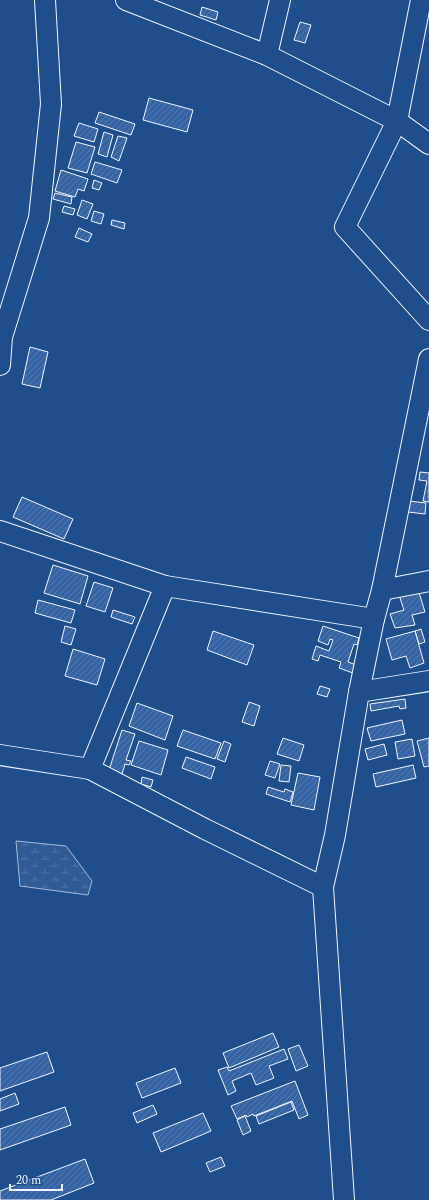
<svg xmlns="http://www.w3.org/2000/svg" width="429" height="1200" font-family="Spectral,serif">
<defs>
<pattern id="wetland-marsh" width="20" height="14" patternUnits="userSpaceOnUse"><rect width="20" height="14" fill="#305b95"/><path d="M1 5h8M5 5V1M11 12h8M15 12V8" fill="none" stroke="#4e73a5"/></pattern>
<pattern id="building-hatch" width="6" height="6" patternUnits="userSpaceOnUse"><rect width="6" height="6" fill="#3563a3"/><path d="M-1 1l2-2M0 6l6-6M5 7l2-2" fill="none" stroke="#537ab1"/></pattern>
</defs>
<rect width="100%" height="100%" fill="#1f4e8c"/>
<path fill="url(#wetland-marsh)" stroke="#a8bbd7" d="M16,841L66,846L92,881L88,895L20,886Z"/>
<g fill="url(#building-hatch)" stroke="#f2f6ff">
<path d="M202,7L218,12L216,20L200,15Z"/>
<path d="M300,22L311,25L305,43L294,40Z"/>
<path d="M149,98L193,110L187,132L143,120Z"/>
<path d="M99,112L135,124L131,135L95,123Z"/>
<path d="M79,123L98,129L94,142L74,136Z"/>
<path d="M104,132L113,135L107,157L98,154Z"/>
<path d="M118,136L127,138L119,161L111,157Z"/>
<path d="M76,142L95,147L87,173L68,168Z"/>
<path d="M95,162L122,170L117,183L91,174Z"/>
<path d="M61,170L88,179L84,191L78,189L75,197L55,191Z"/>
<path d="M94,180L102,183L99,190L92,188Z"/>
<path d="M55,193L72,197L71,204L53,199Z"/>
<path d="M82,200L93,204L87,219L77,215Z"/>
<path d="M64,206L75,209L73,215L62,212Z"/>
<path d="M94,211L104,214L101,224L91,221Z"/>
<path d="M112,220L125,223L124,229L111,225Z"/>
<path d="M79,228L92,234L88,242L75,237Z"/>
<path d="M30,347L48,352L40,388L22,384Z"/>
<path d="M420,472L429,473V502L423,501L427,481L419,480Z"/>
<path d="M22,497L73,519L64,539L13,517Z"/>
<path d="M409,501L426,503L425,514L408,512Z"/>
<path d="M53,565L88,576L80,604L44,593Z"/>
<path d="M94,582L113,588L105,612L86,606Z"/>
<path d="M417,586L425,612L412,615L415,625L395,628L390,614L404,610L398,592Z"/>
<path d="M38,600L75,610L71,623L35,613Z"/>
<path d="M113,610L135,617L132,624L111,617Z"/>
<path d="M65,626L76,629L71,645L61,642Z"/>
<path d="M323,626L359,638L357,645L354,644L348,662L356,665L353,673L339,668L341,662L320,655L318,661L312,659L316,646L329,651L333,640L330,639L328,645L318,641Z"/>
<path d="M421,629L425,642L419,644L415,631Z"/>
<path d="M213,631L254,645L247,665L207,650Z"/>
<path d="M415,631L424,663L410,668L406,656L392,660L386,639Z"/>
<path d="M73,649L105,659L97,685L65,676Z"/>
<path d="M320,686L330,689L327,697L317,694Z"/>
<path d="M405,699L406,708L400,709L399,706L371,711L370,704Z"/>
<path d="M249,702L260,706L254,726L242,722Z"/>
<path d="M137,703L173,716L165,740L129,726Z"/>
<path d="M402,720L405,734L371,741L367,728Z"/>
<path d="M122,730L135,734L126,760L131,761L129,765L125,764L122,774L109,770Z"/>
<path d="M183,730L221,743L215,759L177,746Z"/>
<path d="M283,738L304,745L299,761L277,754Z"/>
<path d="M429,738V766L424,767L417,741Z"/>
<path d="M412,739L415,756L398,759L395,742Z"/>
<path d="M139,741L168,750L161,775L131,765Z"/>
<path d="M224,741L231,744L225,762L217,759Z"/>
<path d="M384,744L387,755L368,760L365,749Z"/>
<path d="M186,757L215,767L211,779L182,768Z"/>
<path d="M270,761L280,764L275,778L265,775Z"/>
<path d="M281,765L291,766L289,782L279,781Z"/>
<path d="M413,765L416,778L376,787L373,774Z"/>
<path d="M298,773L320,777L314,810L291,805Z"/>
<path d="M142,777L153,780L151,787L141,784Z"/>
<path d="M268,787L284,792L285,789L293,792L290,802L266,794Z"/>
<path d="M273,1033L279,1047L229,1068L223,1053Z"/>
<path d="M299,1045L308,1066L296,1071L288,1049Z"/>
<path d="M284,1049L288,1059L269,1066L274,1078L256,1085L251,1073L232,1081L236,1091L228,1095L218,1070L227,1067L229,1071Z"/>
<path d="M47,1052L54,1072L0,1091V1068Z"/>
<path d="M175,1068L181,1083L142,1098L136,1083Z"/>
<path d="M295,1081L308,1115L299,1119L292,1101L254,1116L253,1114L247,1117L246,1115L237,1119L231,1106Z"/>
<path d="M15,1093L19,1104L0,1111V1099Z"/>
<path d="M291,1102L294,1110L259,1124L256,1116Z"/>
<path d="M153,1105L157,1114L137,1123L133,1113Z"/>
<path d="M65,1107L71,1125L0,1150V1129Z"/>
<path d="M203,1113L211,1131L161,1152L153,1133Z"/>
<path d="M245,1116L251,1131L243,1135L237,1120Z"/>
<path d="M221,1157L225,1166L210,1172L206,1163Z"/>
<path d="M85,1159L94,1183L51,1200H0V1191Z"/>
</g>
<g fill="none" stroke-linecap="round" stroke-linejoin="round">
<g stroke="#f2f6ff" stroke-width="22">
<g id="minor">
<path d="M126,0L267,55L397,121L429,144"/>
<path d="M421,0L397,121L345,227L429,320"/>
<path d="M267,55L280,0"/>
<path d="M0,365L2,337L39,218L51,104L45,0"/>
<path d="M0,531L165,586L374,619"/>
<path d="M382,590L429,581"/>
<path d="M359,692L429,681"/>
<path d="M0,755L90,769L205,829L323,887"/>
<path d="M90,769L165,586"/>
<path d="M344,1200L323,887L335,835L359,692L374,619L382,590L429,359"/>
</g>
</g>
<use href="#minor" stroke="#1f4e8c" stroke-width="20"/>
</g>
<path d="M10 1184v6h52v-6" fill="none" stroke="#f2f6ff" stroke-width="2"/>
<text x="16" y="1184" font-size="12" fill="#f2f6ff" stroke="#1f4e8c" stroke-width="3" paint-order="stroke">20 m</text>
</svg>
